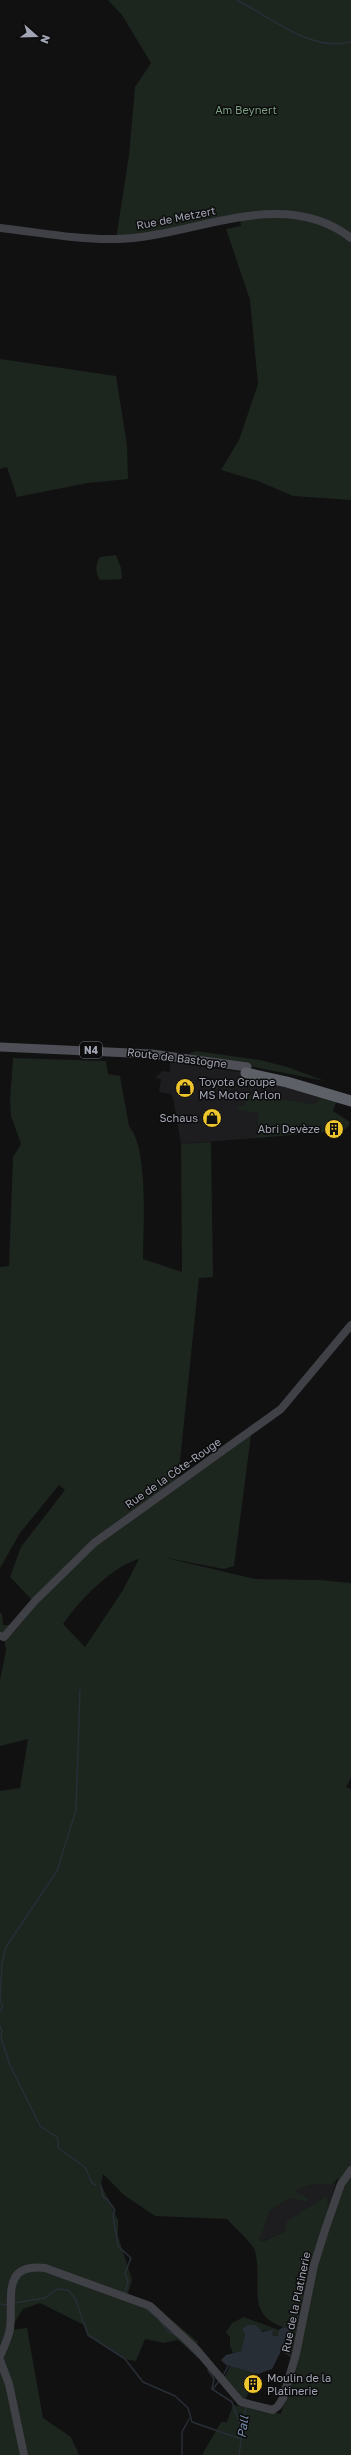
<svg xmlns="http://www.w3.org/2000/svg" width="351" height="2455" font-family="'Golos Text',sans-serif">
<rect width="100%" height="100%" fill="#111112"/>
<g fill="#1d1d1f">
<path d="M170,1062L246,1073L317,1095L319,1100L314,1104L247,1093L258,1113L257,1138L181,1144L173,1098L171,1094L159,1092L161,1079L155,1078L162,1071L170,1072Z"/>
<path d="M336,2183L328,2207L326,2197L285,2231L263,2241L258,2240L270,2211L290,2198H308L294,2191L309,2185Z"/>
</g>
<g fill="#1d251f" fill-rule="evenodd">
<path d="M108,0H351V500L293,496L258,481L221,470L239,440L258,384L250,300L226,229L241,226L240,217L116,239L129,155L135,87L151,63L122,15Z"/>
<path d="M0,359L116,376L127,445L128,479L88,483L17,497L7,467L0,469Z"/>
<path d="M116,555L121,568L122,579L100,580C95,572 95,565 100,557Z"/>
<path d="M196,1051L260,1060L287,1067L325,1081L189,1054Z"/>
<path d="M13,1058L106,1061L108,1074L120,1076L129,1126C149,1149 143,1228 143,1259L182,1272L181,1144L211,1142L213,1277L199,1278L178,1480L85,1547L32,1600L10,1577L21,1547L65,1490L59,1485L20,1533L0,1568V1267L9,1266L13,1157L21,1144L11,1116L10,1100Z"/>
<path d="M247,1093L314,1104L319,1100L317,1095L337,1100L333,1111L350,1122L348,1127L336,1135L326,1132L257,1138L258,1113L237,1110L238,1106H245Z"/>
<path d="M251,1435L234,1566L224,1569L162,1557L255,1579L320,1580L351,1583V1778L346,1787L351,1789V2455H202L221,2422H227L233,2405L281,2414L296,2355L292,2358L284,2353L281,2348L289,2335L290,2329C242,2317 264,2286 255,2251C253,2244 233,2226 227,2219L155,2216L124,2195L103,2174L101,2184L118,2220V2236L132,2280L127,2296L153,2304L198,2342L195,2355L178,2340L163,2343L145,2339L136,2361L125,2359L88,2335L84,2325L40,2303L23,2309L10,2330L27,2328L43,2418L71,2437L79,2455H0V1791L20,1788L28,1739L0,1746V1680L6,1651L4,1637L0,1636V1613L2,1614L3,1625H9L13,1633L46,1594L87,1552ZM139,1559L123,1590L85,1647L63,1624C77,1603 113,1565 139,1559ZM339,2178L328,2206L327,2196L287,2221L285,2231L264,2241L259,2240L270,2211L290,2198L306,2202L308,2198L295,2191L309,2185L332,2184Z"/>
<path d="M244,2317L279,2330V2336L272,2335L274,2329L245,2334L241,2351L233,2353L230,2346V2337L226,2332L232,2323Z"/>
<path d="M230,2366L255,2373L246,2386L250,2388L245,2401L224,2378Z"/>
</g>
<path fill="#282e36" d="M248,2325H256L262,2332L274,2329L272,2335L278,2336L279,2330L283,2327L290,2329L289,2335L272,2369L258,2374L226,2365L221,2360L226,2355L241,2351L245,2334L242,2329Z"/>
<g fill="none" stroke-linecap="round" stroke-linejoin="round">
<g stroke="#282e36" stroke-width="1.5">
<path d="M237,0C272,18 310,52 351,42"/>
<path d="M0,2012L3,2006L0,2001L2,1963L6,1947L57,1871L76,1810L80,1690"/>
<path d="M0,2026L2,2031L1,2038L10,2065L40,2126L58,2138V2148L85,2167L92,2183L96,2185"/>
<path d="M101,2186L103,2197L107,2199L115,2210L113,2215L118,2246L131,2258L125,2273L128,2282L125,2292"/>
<path d="M13,2303L45,2298L57,2289L68,2290L75,2298L88,2335L125,2359L143,2382L175,2396L188,2408L192,2422L241,2439"/>
<path d="M0,2304L7,2305"/>
<path d="M146,2309L155,2316"/>
<path d="M159,2320L168,2331L177,2336"/>
<path d="M190,2349L198,2357"/>
<path d="M208,2370L214,2379L212,2389L232,2402L242,2430"/>
<path d="M223,2376L228,2366"/>
<path d="M213,2389L219,2381"/>
<path d="M182,2455V2432L189,2419"/>
<path d="M239,2455L246,2406"/>
</g>
<g stroke="#404147" stroke-width="8">
<path d="M0,228C38,232 77,240 115,239C193,238 281,184 351,238"/>
<path d="M0,1636L4,1637L35,1601L94,1543L281,1409L351,1325"/>
<path d="M0,2356C4,2347 8,2339 10,2329C14,2299 0,2263 45,2268L150,2306L197,2350L241,2402L273,2410L278,2406L283,2398L296,2354L314,2265L325,2230L341,2184L351,2170"/>
<path d="M0,2360L9,2384L24,2455"/>
</g>
<path stroke="#4e4f56" stroke-width="9" d="M0,1047L152,1054L247,1067"/>
<path stroke="#5e6068" stroke-width="11" d="M246,1073L287,1082L351,1101"/>
</g>
<defs>
<g id="shop-disc" transform="scale(1)"><circle r="9.5" fill="#eec52d" stroke="#0c0c0d"/><path d="M-5-2.5h2.3a2.7 3.5 0 0 1 5.4 0H5L5.5 6h-11ZM-1.5-2.5h3a1.5 2.3 0 0 0-3 0Z" fill="#111"/></g>
<g id="building-disc" transform="scale(1)"><circle r="9.5" fill="#eec52d" stroke="#0c0c0d"/><path d="M-4-6H4V6H1V3H-1V6H-4ZM-2.5-4.3h1.7v1.8h-1.7ZM.8-4.3h1.7v1.8H.8ZM-2.5-1h1.7V.8h-1.7ZM.8-1h1.7V.8H.8Z" fill="#111"/></g>
</defs>
<g fill-rule="evenodd">
<use href="#shop-disc" x="185" y="1088"/>
<use href="#shop-disc" x="212" y="1118"/>
<use href="#building-disc" x="334" y="1129"/>
<use href="#building-disc" x="253" y="2384"/>
</g>
<g text-anchor="middle" stroke-width="3" stroke-linejoin="round" paint-order="stroke">
<rect fill="#0c0c0d" stroke="#757781" stroke-width="1" x="80" y="1042" width="22" height="16" rx="3"/>
<g font-size="10" font-weight="bold" fill="#a2a5b3">
<text x="91" y="1054">N4</text>
</g>
<g font-size="11" fill="#799e80" stroke="#0c0c0d">
<text x="246" y="114">Am Beynert</text>
</g>
<g font-size="11" fill="#a2a5b3" stroke="#0c0c0d">
<text transform="translate(176 218) rotate(-11)" y="4">Rue de Metzert</text>
<text transform="translate(177 1058) rotate(7)" y="4">Route de Bastogne</text>
<text transform="translate(173 1473) rotate(-35)" y="4">Rue de la Côte-Rouge</text>
<text transform="translate(296 2302) rotate(-78)" y="4">Rue de la Platinerie</text>
</g>
<g font-size="11" fill="#a2a5b3" stroke="#0c0c0d" text-anchor="start">
<text x="199" y="1086">Toyota Groupe<tspan x="199" dy="13">MS Motor Arlon</tspan></text>
<text x="198" y="1122" text-anchor="end">Schaus</text>
<text x="320" y="1133" text-anchor="end">Abri Devèze</text>
<text x="267" y="2382">Moulin de la<tspan x="267" dy="13">Platinerie</tspan></text>
</g>
<g font-size="12" font-style="italic" fill="#798fae" stroke="#0c0c0d">
<text transform="translate(243 2427) rotate(-82)" y="4">Pall</text>
</g>
</g>
<g transform="translate(36 36) rotate(110)" stroke="#0c0c0d" stroke-width="3" paint-order="stroke">
<path d="M0-3L7 15L0 10L-7 15Z" fill="#a2a5b3"/>
<text y="-6" font-size="11" font-weight="bold" text-anchor="middle" fill="#a2a5b3">N</text>
</g>
</svg>
